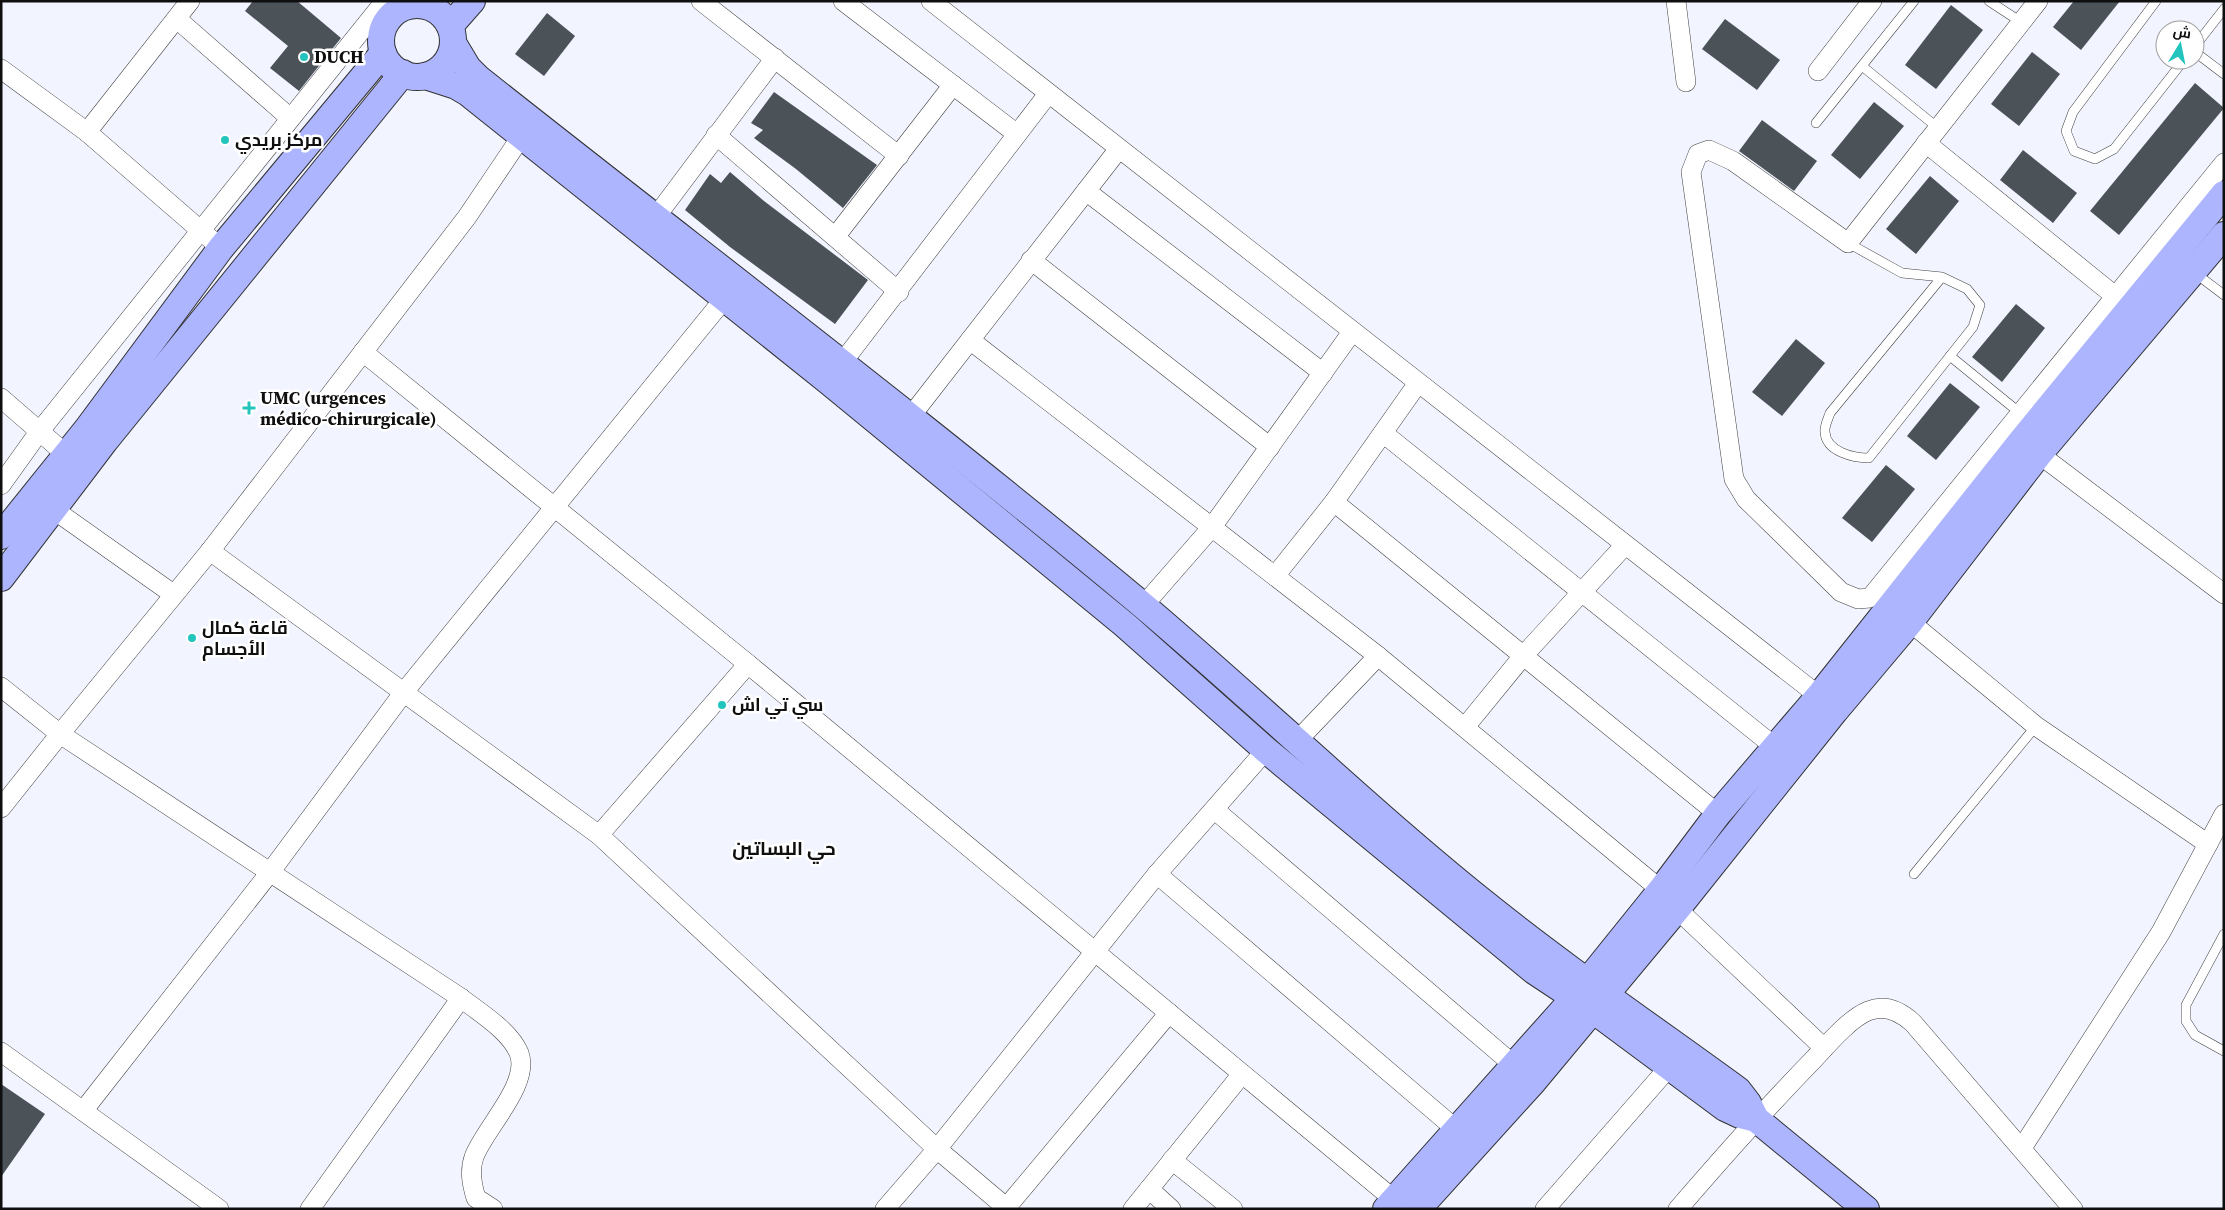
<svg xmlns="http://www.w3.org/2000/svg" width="2225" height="1210" font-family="'Source Serif 4',Cairo,serif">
<rect width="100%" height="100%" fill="#f2f4ff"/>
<g fill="#4b5358">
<path d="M253,1H297L341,38L299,91L270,68L288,46L245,11Z"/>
<path d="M2074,1H2120L2081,50L2053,27Z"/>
<path d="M1951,5L1983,30L1936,89L1905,65Z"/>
<path d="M547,13L575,36L544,76L515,54Z"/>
<path d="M1725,19L1780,60L1757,90L1702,49Z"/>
<path d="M2032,52L2060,74L2019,126L1991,104Z"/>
<path d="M2195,83L2224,108L2119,235L2090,211Z"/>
<path d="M774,92L877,165L843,208L796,169L754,138L763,130L751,123Z"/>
<path d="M1874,102L1904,126L1860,179L1831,155Z"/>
<path d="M1762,120L1817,161L1794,191L1739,151Z"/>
<path d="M2023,150L2077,193L2053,223L2000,180Z"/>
<path d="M730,172L764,201L868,280L835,324L730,247L685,210L710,174L721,183Z"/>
<path d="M1930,176L1959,201L1916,254L1886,229Z"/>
<path d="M2016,304L2045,328L2002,382L1972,357Z"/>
<path d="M1796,339L1825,363L1782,416L1752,392Z"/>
<path d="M1950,383L1980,407L1936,460L1907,436Z"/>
<path d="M1886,465L1915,489L1872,542L1842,518Z"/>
<path d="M1,1084L45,1114L1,1177Z"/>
</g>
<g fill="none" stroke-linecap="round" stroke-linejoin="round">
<g stroke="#424242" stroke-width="10">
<g id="lane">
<path d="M1989,1L2021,22"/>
<path d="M2156,1L2073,112L2066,131L2074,151L2095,159L2114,149L2184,60"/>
<path d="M2195,46L2224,9"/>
<path d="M2195,52L2224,74"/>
<path d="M1862,66L1938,128"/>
<path d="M1816,123L1914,1"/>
<path d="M1848,243L1902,273L1942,277L1967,289L1980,305L1973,327L1869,458C1854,458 1826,452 1825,432C1824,427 1828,419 1830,413L1942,277"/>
<path d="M2195,273L2224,295"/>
<path d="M1950,356L2020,413"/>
<path d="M1914,874L2036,726"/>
<path d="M2224,934L2186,1005V1021L2195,1035L2224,1051"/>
</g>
</g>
<g stroke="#424242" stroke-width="20">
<g id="street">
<path d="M701,1L899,156"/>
<path d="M843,1L1017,134"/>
<path d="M931,1L1819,696"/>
<path d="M1676,1L1686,82"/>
<path d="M2038,1L1848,243L1733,161L1709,150L1698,154L1691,172L1734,479L1746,499L1841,592L1858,599L1870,598L2224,163"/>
<path d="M177,19L289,117"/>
<path d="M1,69L87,132L221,248"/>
<path d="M1818,71L1872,1"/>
<path d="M87,132L190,1"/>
<path d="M716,135L899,292"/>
<path d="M1926,143L2115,296"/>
<path d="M1086,191L1323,373"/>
<path d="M655,218L775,58"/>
<path d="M835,237L953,85"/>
<path d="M1031,260L1270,447"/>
<path d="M970,340L1378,656L1661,890"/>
<path d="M363,352L748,664L1403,1207"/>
<path d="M835,372L1048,94"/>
<path d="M1,398L76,463"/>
<path d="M911,416L1118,150"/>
<path d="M1383,433L1775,747"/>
<path d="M2039,454L2224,594"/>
<path d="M1,485L39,432L385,1"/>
<path d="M1334,502L1718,814"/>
<path d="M53,509L173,594"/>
<path d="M210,551L599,835L937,1149L1008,1209"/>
<path d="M1275,576L1334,502L1418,383"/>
<path d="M1143,606L1212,527L1352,332"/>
<path d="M1910,622L2036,726L2208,844"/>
<path d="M1,687L60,734L1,808"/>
<path d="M1465,727L1523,656L1625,545"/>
<path d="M1296,742L1378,656"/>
<path d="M1215,810L1515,1066"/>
<path d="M599,835L748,664"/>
<path d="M1157,874L1458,1131"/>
<path d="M1677,909L1824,1048"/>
<path d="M1,1052L219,1209"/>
<path d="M83,1111L271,871L404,692L724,299"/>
<path d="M2022,1148L2161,932L2224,814"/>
<path d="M1172,1160L1233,1209"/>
<path d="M1149,1189L1171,1209"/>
<path d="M1006,1208L1169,1013"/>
<path d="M310,1209L461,998"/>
<path d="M493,1209L476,1198C472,1185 469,1171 474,1157C484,1129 531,1084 519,1053C509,1030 480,1013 461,998L60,734L210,551L467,217L521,137"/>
<path d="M885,1209L937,1149L1157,874L1266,750"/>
<path d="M1133,1209L1242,1074"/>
<path d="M1545,1209L1670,1066"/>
<path d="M1678,1209C1722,1158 1767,1107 1814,1059C1827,1045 1850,1018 1868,1011C1885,1004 1900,1011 1913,1023L2073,1209"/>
</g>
</g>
<g stroke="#313131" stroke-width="28">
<g id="secondary">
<circle cx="417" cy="41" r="36"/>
<path d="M450,26L472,1"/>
<path d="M453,43L468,68L478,78C699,253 924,423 1140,603C1256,701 1365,807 1483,902C1565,968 1653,1028 1738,1090L1748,1103L1756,1119L1866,1209"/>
<path d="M425,76L456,86L468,93L828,381L1125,625L1266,750L1534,971L1593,1010L1725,1108L1740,1115L1756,1119"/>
<path d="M1,536L87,429L221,248L383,53"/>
<path d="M1,578L105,441L403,73"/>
<path d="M1386,1209L1574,998L1661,890L1718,814L1819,696L2022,440L2224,194"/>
<path d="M1418,1209L1533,1082L1677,909L1835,711L1910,622L2039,454L2224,235"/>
</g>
</g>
<use href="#lane" stroke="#fff" stroke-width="9"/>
<use href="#street" stroke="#fff" stroke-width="19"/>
<use href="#secondary" stroke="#adb5ff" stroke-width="26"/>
</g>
<g fill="#23c4bd" stroke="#fff" stroke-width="2">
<circle cx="304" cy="57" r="5"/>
<circle cx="225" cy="140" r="5"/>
<path d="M246.5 400.5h5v5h5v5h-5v5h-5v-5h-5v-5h5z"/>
<circle cx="192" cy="638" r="5"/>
<circle cx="722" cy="705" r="5"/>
</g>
<g text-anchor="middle" stroke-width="5" stroke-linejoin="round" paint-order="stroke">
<g font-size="18" font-weight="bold" fill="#0f0f0f" stroke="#fff" text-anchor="start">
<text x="314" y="63">DUCH</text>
<text x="235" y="146">مركز بريدي</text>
<text x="260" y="404">UMC (urgences<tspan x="260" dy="21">médico-chirurgicale)</tspan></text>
<text x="202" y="634">قاعة كمال<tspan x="202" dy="21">الأجسام</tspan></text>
<text x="732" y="711">سي تي اش</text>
</g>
<g font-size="19" font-weight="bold" fill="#0f0f0f" stroke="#fff">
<text x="784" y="855">حي البساتين</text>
</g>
</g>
<rect width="2225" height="1210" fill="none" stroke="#0f0f0f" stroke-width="5"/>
<g transform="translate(2180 45) rotate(10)"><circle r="24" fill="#ffffff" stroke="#9f9f9f"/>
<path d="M0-4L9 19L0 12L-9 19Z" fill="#23c4bd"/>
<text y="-8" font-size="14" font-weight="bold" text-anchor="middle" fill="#0f0f0f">ش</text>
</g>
</svg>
